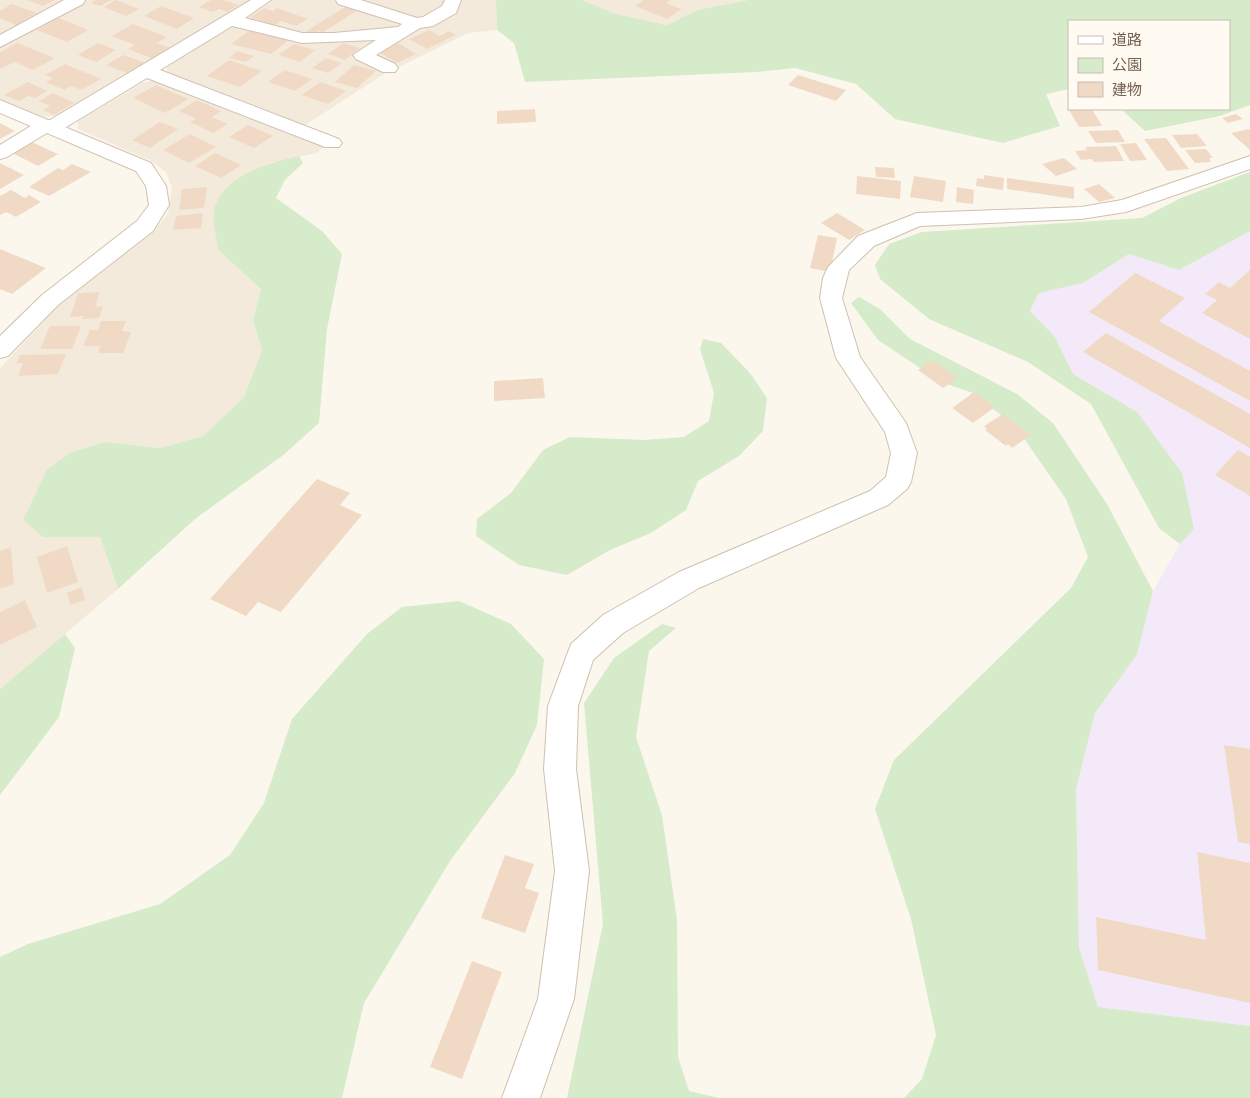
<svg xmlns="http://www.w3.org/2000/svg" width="1250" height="1098" font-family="Ubuntu,'Noto Sans JP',sans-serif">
<rect width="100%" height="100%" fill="#fcf7ed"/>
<g fill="#f4eadb">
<path d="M0,0H73L0,39Z"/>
<path d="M82,0H252L61,115L45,117L0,99V45Z"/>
<path d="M274,0H334L405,23L395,30L303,36L242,21Z"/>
<path d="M354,0H449L447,6L425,20Z"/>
<path d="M460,0H496L497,30L468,33L397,68L368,54L404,35L427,26Z"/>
<path d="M582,0H748L697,10L667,25L616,14Z"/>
<path d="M236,24L300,40L389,34L354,56L386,73L302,127L167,73V65Z"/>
<path d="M159,80L325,146L317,153L270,163L218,250L261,289L253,320L262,350L244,397L203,436L160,448L105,442L43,537H100L118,589L0,689V368L57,307L133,248L160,224L168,213L172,188L166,172L151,161L78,129V121L144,82Z"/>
</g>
<path fill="#f4e9f9" d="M1250,231V1026L1098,1007L1079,948L1076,789L1095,713L1136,654L1153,591L1180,544L1194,528L1137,412L1073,374L1055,337L1030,312L1039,293L1083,283L1129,254L1179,270Z"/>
<g fill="#d5ebca">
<path d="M496,0H582L616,14L667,25L697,10L748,0H1250V105L1220,116L1145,131L1121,109H1229V21H1069V89L1046,94L1060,126L1003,143L895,119L856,84L795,68L757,72L525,82L514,43L497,30Z"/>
<path d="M299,156L303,163L285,180L276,198L322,231L342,254L327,329L319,423L282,456L195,519L118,589L100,537H43L23,520L47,470L70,453L105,442L160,448L203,436L244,397L262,350L253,320L261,289L218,250C217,239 212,222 214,211C221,175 269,163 299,156Z"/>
<path d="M1250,172V231L1179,270L1129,254L1083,283L1039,293L1030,311L1055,337L1073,374L1137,412L1182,473L1194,529L1180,544L1159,528L1091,404L1028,362L929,319L880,279L875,265L889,244L922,232L1142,218L1181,198Z"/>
<path d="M859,297L880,309L910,339L1017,394L1053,423L1107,504L1153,591L1137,654L1095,713L1076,789L1079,948L1098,1007L1250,1026V1098H904L922,1079L936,1035L911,919L875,809L894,760L1071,588L1088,557L1066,499L1016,427L973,393L941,382L878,340L851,303Z"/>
<path d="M703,339L721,343L750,373L767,398L763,431L739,456L698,481L686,510L651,533L610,550L567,575L519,565L476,536L477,519L511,493L543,450L570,437L644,440L684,437L709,421L714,393L700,349Z"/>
<path d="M459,601L511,624L544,659L537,725L515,773L450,861L364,1003L342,1098H0V957L28,944L160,904L230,855L264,803L292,719L367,634L402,607Z"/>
<path d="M662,624L676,628L649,651L636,737L662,815L677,920L678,1057L689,1091L719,1098H567L603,924L584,703L614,658Z"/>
<path d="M65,634L75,648L59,717L0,795V689Z"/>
</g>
<g fill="#f1dac5">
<path d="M27,0H55L43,6Z"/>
<path d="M96,0H111L100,6L91,3Z"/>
<path d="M116,0L139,9L126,16L104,7Z"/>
<path d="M211,0H223L238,5L227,12L219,9L213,12L199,7Z"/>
<path d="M644,0H668L670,1L666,3L681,9L667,19L635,6Z"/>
<path d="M12,4L37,13L16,25L0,18V11Z"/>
<path d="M161,6L194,18L177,29L144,16Z"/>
<path d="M347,6L358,10L323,32L319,31L314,33L306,31Z"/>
<path d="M265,8L273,11L277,8L308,19L296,26L281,21L273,26L250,17Z"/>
<path d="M59,18L88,30L67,42L37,30Z"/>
<path d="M133,24L167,37L157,43L171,48L153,59L128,49L135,45L112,36Z"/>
<path d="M250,30L290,39L271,54L231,44Z"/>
<path d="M429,30L440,36L449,31L456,35L427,49L409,39Z"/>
<path d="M17,43L55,58L33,70L15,62L0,69V52Z"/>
<path d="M98,43L116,50L96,62L78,55Z"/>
<path d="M343,43L360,48L345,60L328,54Z"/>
<path d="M398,43L416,54L397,63L379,52Z"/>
<path d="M294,44L315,50L300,62L279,55Z"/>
<path d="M237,51L254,56L246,62L229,58Z"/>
<path d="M124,55L145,63L127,73L106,65Z"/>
<path d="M326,58L342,63L328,73L312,68Z"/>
<path d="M229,60L262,71L240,87L207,76Z"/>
<path d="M65,64L101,79L81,90L71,86L64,90L46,82L53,78L45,75Z"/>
<path d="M354,65L376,71L357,88L335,82Z"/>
<path d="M285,70L312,79L295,91L268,82Z"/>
<path d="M798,75L846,90L836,101L788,85Z"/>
<path d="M28,82L47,91L35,98L28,96L19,101L4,95Z"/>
<path d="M320,82L346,91L328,104L302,95Z"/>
<path d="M156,85L188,99L165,113L133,98Z"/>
<path d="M53,93L74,103L54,115L43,110L50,106L39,101Z"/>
<path d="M197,100L221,111L212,117L228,124L213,133L190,122L196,119L179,111Z"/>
<path d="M535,109L536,122L497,124V111Z"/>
<path d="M1092,109L1102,126L1079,127L1069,110Z"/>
<path d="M1236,114L1243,119L1228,123L1222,118Z"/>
<path d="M160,122L178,129L150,148L132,140Z"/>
<path d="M0,123L15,131L0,139Z"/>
<path d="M248,125L273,136L254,148L229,137Z"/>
<path d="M1249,129L1250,131V150L1231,133Z"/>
<path d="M1118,130L1125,142L1096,143L1088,131Z"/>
<path d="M190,134L216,147L189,163L163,150Z"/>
<path d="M1197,134L1207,146L1181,148L1172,135Z"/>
<path d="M1166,138L1189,169L1167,171L1144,139Z"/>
<path d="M29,141L58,154L38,166L10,152Z"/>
<path d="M1136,143L1147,160L1130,161L1120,144Z"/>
<path d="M1116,146L1124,161L1094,162L1092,159L1081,160L1075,151L1087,150L1085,147Z"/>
<path d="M1206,149L1213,158H1209L1211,162L1195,163L1185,150Z"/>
<path d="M215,153L241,165L221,178L195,166Z"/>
<path d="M1064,158L1077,169L1056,176L1042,164Z"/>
<path d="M0,163L24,175L0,189Z"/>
<path d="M72,164L91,172L49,196L29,187L58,168L63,170Z"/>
<path d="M875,167L894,168L895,178L876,177Z"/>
<path d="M984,175L1004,178L1003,190L976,186L977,178L984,179Z"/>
<path d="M857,176L901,181L900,199L856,194Z"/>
<path d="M914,176L946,181L943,202L910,197Z"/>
<path d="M1007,178L1074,187V199L1007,189Z"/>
<path d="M1099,184L1115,198L1099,202L1084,189Z"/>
<path d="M207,187L204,208L179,210L182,189Z"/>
<path d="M957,187L974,190L973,204L956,202Z"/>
<path d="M11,190L25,198L29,195L41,202L16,217L6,212L0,215V196Z"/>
<path d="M203,213L201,228L173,230L176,216Z"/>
<path d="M837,213L865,230L849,240L821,223Z"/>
<path d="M818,235L837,238L830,272L810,268Z"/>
<path d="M0,249L46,268L12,294L0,289Z"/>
<path d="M1250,270V339L1202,313L1217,300L1205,294L1219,282L1230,288Z"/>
<path d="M1135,273L1185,298L1159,321L1250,371V401L1089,312Z"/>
<path d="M100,292L95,307L103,306L99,318L82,319L83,316L70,317L78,293Z"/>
<path d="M101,321H126L122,331L131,332L123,353H98L100,346H83L90,330H98Z"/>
<path d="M50,326H81L72,349H40Z"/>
<path d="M1106,333L1250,414V448L1083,352Z"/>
<path d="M66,354L58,374L18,376L23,363H17L20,355Z"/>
<path d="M932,360L958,378L943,388L918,370Z"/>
<path d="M543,378L545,398L494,401V381Z"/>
<path d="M974,392L995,407L973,423L952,408Z"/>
<path d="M1003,414L1031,435L1012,448L1008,444L1006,446L985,430L987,429L984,426Z"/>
<path d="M1238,450L1250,457V496L1215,475Z"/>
<path d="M317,479L350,493L340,505L362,515L281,612L258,602L246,616L210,599Z"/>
<path d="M67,546L78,582L47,593L37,557Z"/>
<path d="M11,547L14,584L0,589V551Z"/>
<path d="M82,587L85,600L70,605L67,593Z"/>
<path d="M25,600L37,627L0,645V612Z"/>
<path d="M1224,745L1250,749V844L1238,842Z"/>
<path d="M1197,852L1250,863V1003L1098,970L1096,917L1206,940Z"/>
<path d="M505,855L534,864L525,888L539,893L525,933L481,918Z"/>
<path d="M472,961L502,972L462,1079L430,1067Z"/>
</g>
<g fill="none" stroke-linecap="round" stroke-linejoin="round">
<g stroke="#cfc0b1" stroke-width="2">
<g id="street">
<path d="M64,0H85L83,4L0,47V35Z"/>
<path d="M251,0H271L245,18L302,33H334L398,27L402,24L338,4L336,0H361L417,18L423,17L442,6L445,0H461L456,13L433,26L420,28L376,55L395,64L398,68L395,72H383L356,59L353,55L376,40L302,43L232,26L160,70L339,139L342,143L339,147H325L147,78L58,132L47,133L7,157L0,159V145L39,121L50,120Z"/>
<path d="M1250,156V169L1126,212L1081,219L920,226L874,246L849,270L842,298L860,357L906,423L917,453L911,482L907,489L888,505L699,588L623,633L593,660L578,706L576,769L589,871L574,999L540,1098H502L538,999L555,871L544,769L548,706L571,644L603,615L679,572L870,491L886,477L891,453L885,432L836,358L820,298L823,278L828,267L858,236L917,213L1081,207L1122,200Z"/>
</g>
</g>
<g stroke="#d2c1af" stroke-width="2">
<path id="secondary" d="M0,100L151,163L166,186L169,205L153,231L58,305L8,356L0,358V336L42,295L137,221L149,205L146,186L136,171L0,113Z"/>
</g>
<use href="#street" fill="#fff" fill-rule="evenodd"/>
<use href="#secondary" fill="#fff" fill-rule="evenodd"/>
</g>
<rect x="1068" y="20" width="162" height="90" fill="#fffbf3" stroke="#c9bdb1"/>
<rect x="1078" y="36" width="25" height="8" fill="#ffffff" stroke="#c9bdb1"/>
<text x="1112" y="45" font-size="15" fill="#78604f">道路</text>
<rect x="1078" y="58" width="25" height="15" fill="#d5ebca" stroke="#c9bdb1"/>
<text x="1112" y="70" font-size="15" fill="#78604f">公園</text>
<rect x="1078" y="82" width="25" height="15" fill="#f1dac5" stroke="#c9bdb1"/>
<text x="1112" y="95" font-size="15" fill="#78604f">建物</text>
</svg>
